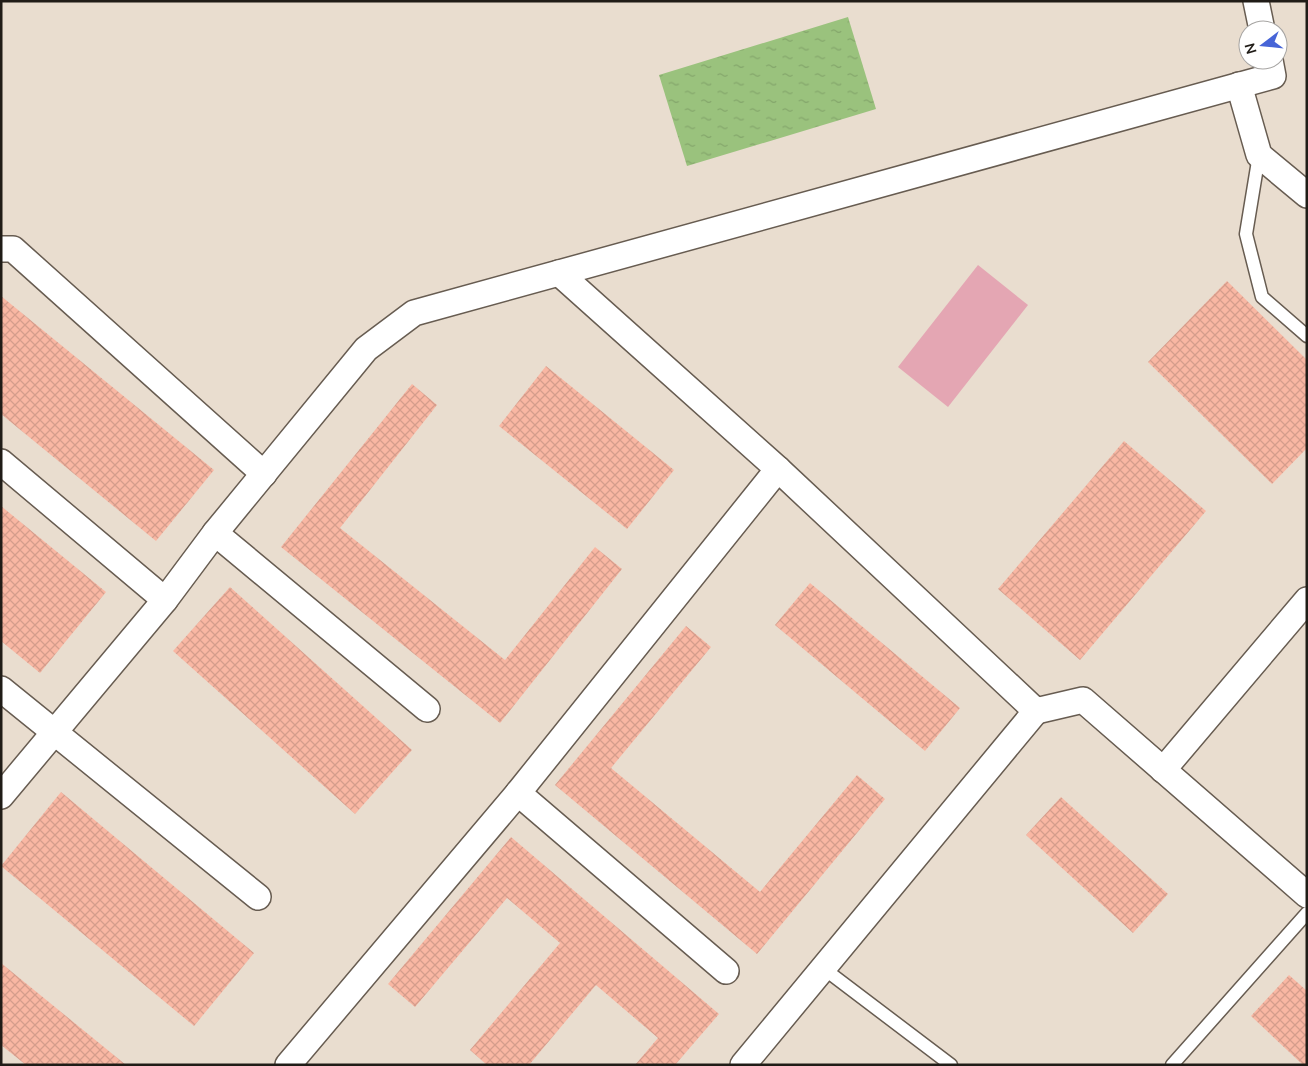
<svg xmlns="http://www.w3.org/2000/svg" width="1308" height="1066" font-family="Mulish,sans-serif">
<defs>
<pattern id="water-ripples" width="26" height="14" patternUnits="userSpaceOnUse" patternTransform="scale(1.25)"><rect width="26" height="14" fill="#9ac27d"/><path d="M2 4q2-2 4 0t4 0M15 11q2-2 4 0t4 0" fill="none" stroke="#84a66b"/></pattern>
<pattern id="building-cross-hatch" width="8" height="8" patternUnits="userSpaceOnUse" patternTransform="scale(1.25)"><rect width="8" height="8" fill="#f9b7a3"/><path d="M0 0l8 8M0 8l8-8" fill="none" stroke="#d59d8c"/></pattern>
</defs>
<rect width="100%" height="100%" fill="#e9ddcf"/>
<path fill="#e4a6b3" d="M978,265L1028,305L948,407L898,367Z"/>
<path fill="url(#water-ripples)" d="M848,17L876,109L687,166L659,75Z"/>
<g fill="url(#building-cross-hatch)">
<path d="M1227,281L1307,360V448L1272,484L1148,362Z"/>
<path d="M1,296L214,470L156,541L1,414Z"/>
<path d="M546,366L674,470L627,529L499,426Z"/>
<path d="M412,384L437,405L340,528L505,660L595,547L622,569L500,723L281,547Z"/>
<path d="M1124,441L1206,511L1080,660L998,589Z"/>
<path d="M1,506L106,592L40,673L1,641Z"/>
<path d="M810,583L960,708L925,751L775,625Z"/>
<path d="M230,587L412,750L355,814L173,651Z"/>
<path d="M686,626L711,647L611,768L760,892L857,775L885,799L757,954L555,785Z"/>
<path d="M61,792L254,953L194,1026L1,866Z"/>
<path d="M1061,797L1168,894L1133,933L1026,835Z"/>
<path d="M511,837L719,1014L675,1065H635L658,1038L596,985L529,1065H487L470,1050L560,943L507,898L415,1007L388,984Z"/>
<path d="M1,963L126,1065H26L1,1045Z"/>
<path d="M1289,975L1307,991V1065H1303L1251,1016Z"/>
</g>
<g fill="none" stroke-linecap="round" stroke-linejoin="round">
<g stroke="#675c51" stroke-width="15">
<g id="service">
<path d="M1259,155L1246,234L1262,297L1307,336"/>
<path d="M823,968L951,1065"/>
<path d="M1172,1065L1307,913"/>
</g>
</g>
<g stroke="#675c51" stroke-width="28">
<g id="minor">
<path d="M1256,1L1262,30"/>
<path d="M1239,85L1259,155L1307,195"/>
<path d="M1,249H13L264,474"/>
<path d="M559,273L778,469L1036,711L1083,700L1307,895"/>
<path d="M1,462L165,600"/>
<path d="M215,533L427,709"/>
<path d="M1,689L258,897"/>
<path d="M1163,770L1307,600"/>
<path d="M518,793L726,971"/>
<path d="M1,796L165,600L215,533L366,349L414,313L1273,76L1270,60"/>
<path d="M288,1065L518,793L778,469"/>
<path d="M743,1065L1036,711"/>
</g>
</g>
<use href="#service" stroke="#fff" stroke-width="12"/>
<use href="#minor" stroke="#fff" stroke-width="25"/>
</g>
<rect width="1308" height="1066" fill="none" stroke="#201c17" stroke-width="5"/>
<g transform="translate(1263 45) rotate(254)"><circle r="24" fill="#ffffff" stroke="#a6a4a2"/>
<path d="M0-4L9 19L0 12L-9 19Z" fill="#4664d7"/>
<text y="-8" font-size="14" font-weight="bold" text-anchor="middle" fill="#201c17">N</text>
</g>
</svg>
